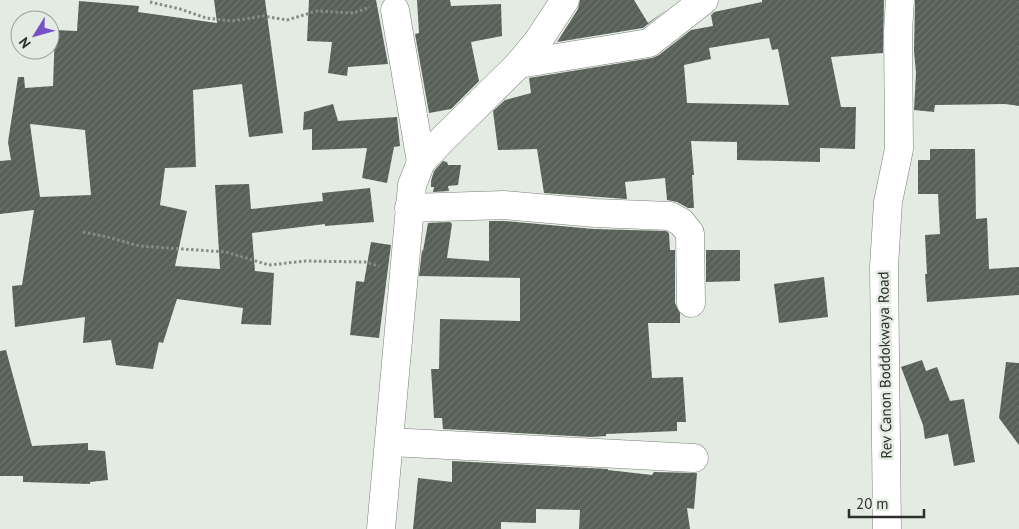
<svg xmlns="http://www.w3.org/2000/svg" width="1019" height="529" font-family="'PT Sans',sans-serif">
<defs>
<pattern id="building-hatch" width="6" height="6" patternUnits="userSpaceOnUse" patternTransform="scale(1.25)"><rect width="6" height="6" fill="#585f58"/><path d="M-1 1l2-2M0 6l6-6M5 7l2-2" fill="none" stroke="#6d736d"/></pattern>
</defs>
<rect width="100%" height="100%" fill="#e3ebe2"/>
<g fill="url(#building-hatch)" fill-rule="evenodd">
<path d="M214,0H265L283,133L249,137L242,84L193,90L196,167L165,168L160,205L187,211L175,266L220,269L215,185L249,184L251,209L323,201L322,193L370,188L374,222L325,226V224L252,233L255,271L274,273L271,325L241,324L243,308L177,299L163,343L159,342L153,369L116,365L111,340L83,343L85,317L15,327L12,286L22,285L34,210L0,214V161L11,160L8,142L18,77H24L25,88L53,86L55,30L77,31L79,1L139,6L138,12L217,23ZM30,124L85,130L91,195L40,197Z"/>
<path d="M309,0H376L388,64L348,67L347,76L328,73L332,42L307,41Z"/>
<path d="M417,0H450L451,6L501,4L502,36L471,42L479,81L451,109L429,113L415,34L419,33Z"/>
<path d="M580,0H634L648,23L666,10L643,28L557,42L578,9Z"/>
<path d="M762,0H884L883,53L831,57L841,107H856L855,149L820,148V162L737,160V142L691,141L694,175H692L694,208H688L677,202L667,200L665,178L625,182L627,199L544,193L537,149L498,150L493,111L505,100L531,93L529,78L652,58L659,55L691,30L713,26L711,15L714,12L762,2ZM769,38L772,50L778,49L789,105L687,103L684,65L711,59L709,48Z"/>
<path d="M915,0H1019V106L1005,104L935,105L934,112L914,110L916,73L914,51Z"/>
<path d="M333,104L338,121L397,117L400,146L394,147L387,183L362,178L367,148L312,150V129L303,130L304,112Z"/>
<path d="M930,149H975L976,219L987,218L989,269L1019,267V295L927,302L925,274H927L925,235L940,234L938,194H918V160H930Z"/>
<path d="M443,161L447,162L448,165H461L458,185L448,186L449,191L433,192L434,187H431V181L434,171Z"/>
<path d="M489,221H504L594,229L666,231L669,233L670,250H675V303L680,313V323H648L652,378L683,377L686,422H677V431L606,434V436L591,437L443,429L442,418H434L431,369H439L440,319L520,321V278L419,276L422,250L423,251L428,223L450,222L452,224L447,258L489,261Z"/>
<path d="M371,242L391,245L379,338L350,335L356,281L364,282Z"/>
<path d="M706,250H740V281L706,282Z"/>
<path d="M824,277L828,317L779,323L774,284Z"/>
<path d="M6,350L32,446L88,443V450L105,451L108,480L90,482V484L23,482V476H0V351Z"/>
<path d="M922,360L926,371L937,367L950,401L964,399L975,462L954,466L948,434L925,439L923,425L901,367Z"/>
<path d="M1006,362L1019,363V445L999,418Z"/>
<path d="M452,461L608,469V470L652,475L654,472L697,473L694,509L687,508L690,529H579L580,510L536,509V523L501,522V529H413L418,478L452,482Z"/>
</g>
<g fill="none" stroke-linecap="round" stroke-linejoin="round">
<g stroke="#7a8179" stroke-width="29">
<g id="minor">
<path d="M395,10L421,162"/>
<path d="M519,64L649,43L704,0"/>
<path d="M409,208L504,205L595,213L670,216L681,222L690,233L691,303"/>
<path d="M390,442L694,458"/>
<path d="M381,529L412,185L421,162L441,141L519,64L538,41L565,0"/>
<path d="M887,529L884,267L888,202L899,149L898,31L900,0"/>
</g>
</g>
<g stroke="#868c86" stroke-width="3" stroke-dasharray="2.5 2.5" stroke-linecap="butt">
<path d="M150,2L180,9L206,18L232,21L263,16L287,20L317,11L354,13L370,7"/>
<path d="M83,232L108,237L139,246L226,252L269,265L306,261L365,262L379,266"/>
</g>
<use href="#minor" stroke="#fff" stroke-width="28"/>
</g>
<g text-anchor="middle" stroke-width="5" stroke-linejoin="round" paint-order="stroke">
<g font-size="15" fill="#2c302c" stroke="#e3ebe2">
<text transform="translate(885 365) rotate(-91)" y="5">Rev Canon Boddokwaya Road</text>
</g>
</g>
<g transform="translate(35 35) rotate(233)"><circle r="24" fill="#e3ebe2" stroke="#9aa099"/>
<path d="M0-4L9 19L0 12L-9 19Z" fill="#7751ca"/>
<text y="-8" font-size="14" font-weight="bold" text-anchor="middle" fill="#2c302c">N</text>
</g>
<path d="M849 509v8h75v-8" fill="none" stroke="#2c302c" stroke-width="2.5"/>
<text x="856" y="509" font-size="15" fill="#2c302c" stroke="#e3ebe2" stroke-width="4" paint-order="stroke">20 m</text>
</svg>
